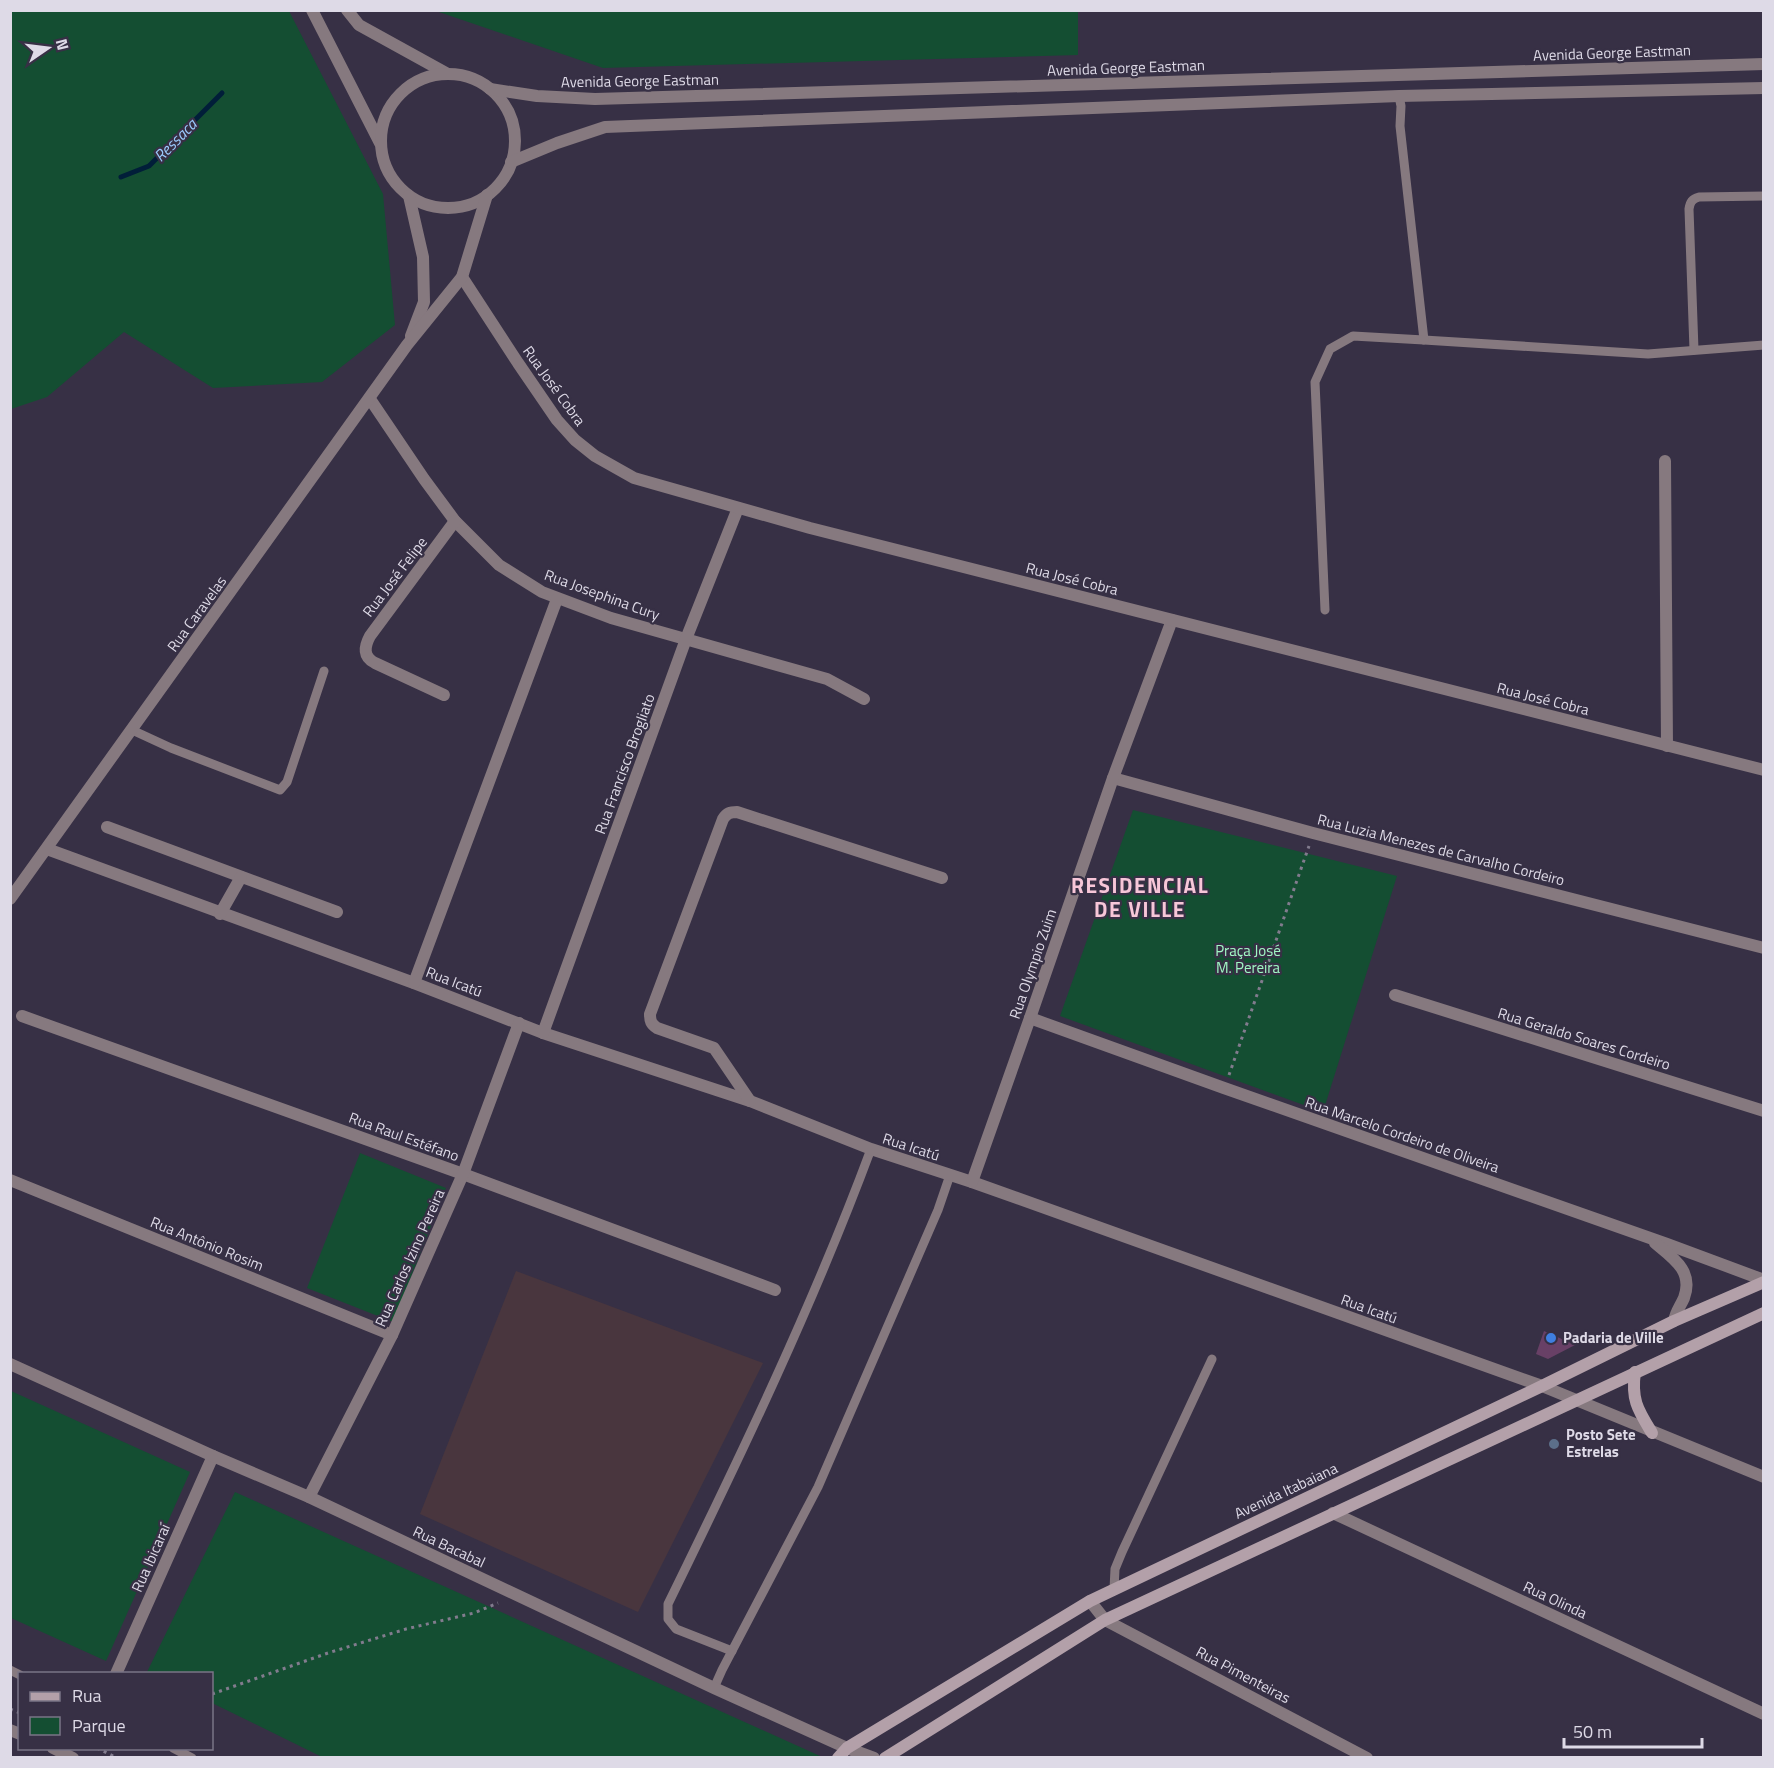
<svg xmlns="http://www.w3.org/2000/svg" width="1774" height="1768" font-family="'Titillium Web',sans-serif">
<rect width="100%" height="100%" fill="#373045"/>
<path fill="#49363e" d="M516,1271L763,1363L638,1612L420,1514Z"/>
<g fill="#144e32">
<path d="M11,10L289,11L383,194L395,325L322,382L213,388L124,332L47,397L11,409Z"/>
<path d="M436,11H1078V55L603,68Z"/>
<path d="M1133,810L1397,876L1323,1112L1060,1016Z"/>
<path d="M360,1153L446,1188L393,1322L307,1288Z"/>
<path d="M11,1391L190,1472L106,1661L11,1618Z"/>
<path d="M235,1492L820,1756H821L819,1758L322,1757L212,1703V1674H150L147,1672Z"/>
</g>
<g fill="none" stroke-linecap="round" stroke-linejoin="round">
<path stroke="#011e39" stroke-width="5" d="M121,177L149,166L222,93"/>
</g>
<path fill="#684066" d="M1544,1331L1575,1345L1548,1359L1536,1354Z"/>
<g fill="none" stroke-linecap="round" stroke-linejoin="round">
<g stroke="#827c8e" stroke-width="3" stroke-dasharray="3 4.5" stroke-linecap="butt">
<path d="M1229,1075L1309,846"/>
<path d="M212,1694L328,1653L406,1629L474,1613L498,1603"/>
<path d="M10,1709L20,1713"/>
<path d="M97,1748L117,1758"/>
</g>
<g stroke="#86797f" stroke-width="9">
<path d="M1399,96L1401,106L1400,126L1424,340L1648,354L1764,345"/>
<path d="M1694,350L1689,209C1690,202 1692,199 1699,197L1764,196"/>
<path d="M1325,610L1315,382L1330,349L1353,336L1424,340"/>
<path d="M132,730L171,748L280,790L287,782L324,671"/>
<path d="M1114,1589L1115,1569L1122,1552L1212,1359"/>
<path d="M732,1651L676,1629L668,1619V1604C741,1455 813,1305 871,1149"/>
<path d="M10,1670L20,1675"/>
<path d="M714,1688L722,1670L818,1487L938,1210L950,1175"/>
<path d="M173,1748L192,1758"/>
</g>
<g stroke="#86797f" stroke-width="12">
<path d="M370,399L424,479L455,521L499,565L542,592L611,618L827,679L864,699"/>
<path d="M1665,461L1667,746"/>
<path d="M444,695L375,663C363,657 364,647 370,636L455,521"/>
<path d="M1113,778L1313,833L1764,948"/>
<path d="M107,827L337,912"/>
<path d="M47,849L414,983L543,1033L750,1101L871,1149L972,1182L1542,1386"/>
<path d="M220,914L241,877"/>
<path d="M414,983L557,599"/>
<path d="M1395,995L1764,1111"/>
<path d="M22,1016L463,1174L775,1290"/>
<path d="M1030,1018L1224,1088L1667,1244L1764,1280"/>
<path d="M543,1033L686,639L738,508"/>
<path d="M750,1101L714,1048L657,1028C651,1024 650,1021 650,1014L723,819C727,813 730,812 737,812L942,878"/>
<path d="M10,1180L392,1335"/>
<path d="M972,1182L1030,1018L1113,778L1172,620"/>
<path d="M1655,1243C1673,1258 1694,1271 1684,1298C1680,1307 1676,1311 1674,1321"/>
<path d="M309,1497L392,1335L463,1174L519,1023"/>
<path d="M1333,1513L1764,1714"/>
<path d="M1090,1601L1105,1620L1367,1758"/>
<path d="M116,1674L213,1456"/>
<path d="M10,1730L20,1734"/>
<path d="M53,1748L73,1758"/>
</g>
<g stroke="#86797f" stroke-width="12">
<path d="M312,10L380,143"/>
<path d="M347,10L359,25L446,73"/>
<circle cx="448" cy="141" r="67"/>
<path d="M490,89L537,96L595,99L1764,64"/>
<path d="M511,162L557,143L605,127L1399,96L1764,88"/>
<path d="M409,196L423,257L424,302L411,336"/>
<path d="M462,277L518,363L557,420L575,440L595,456L634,478L810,528L1764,770"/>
<path d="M10,899L407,345L462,277L487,195"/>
<path d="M10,1364L213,1456L309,1497L714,1688L847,1748L874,1758"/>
<path d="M1542,1386L1764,1477"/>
</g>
<g stroke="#b3a0a9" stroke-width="12">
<path d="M1635,1372C1631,1400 1638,1410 1652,1433"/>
<path d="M838,1758L847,1748L1090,1601L1542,1386L1674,1321L1764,1282"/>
<path d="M885,1758L1105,1620L1764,1313"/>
</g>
</g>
<circle fill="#3f7fe0" stroke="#373045" stroke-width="2" cx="1551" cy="1338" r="6"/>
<circle fill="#5c6f8a" stroke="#373045" stroke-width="2" cx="1554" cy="1444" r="6"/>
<g text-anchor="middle" stroke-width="4.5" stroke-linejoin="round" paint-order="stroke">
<g font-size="15" fill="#dedae7" stroke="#373045">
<text transform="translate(1612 53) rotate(-2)" y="5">Avenida George Eastman</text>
<text transform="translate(1126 68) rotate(-2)" y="5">Avenida George Eastman</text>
<text transform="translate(640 81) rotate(-1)" y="5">Avenida George Eastman</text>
<text transform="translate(554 386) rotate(54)" y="5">Rua José Cobra</text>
<text transform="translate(395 577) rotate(-53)" y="5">Rua José Felipe</text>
<text transform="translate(1072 579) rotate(14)" y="5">Rua José Cobra</text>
<text transform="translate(602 595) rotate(20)" y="5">Rua Josephina Cury</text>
<text transform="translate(197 614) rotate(-54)" y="5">Rua Caravelas</text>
<text transform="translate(1543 699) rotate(14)" y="5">Rua José Cobra</text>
<text transform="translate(625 764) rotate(-70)" y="5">Rua Francisco Brogliato</text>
<text transform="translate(1441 850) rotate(14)" y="5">Rua Luzia Menezes de Carvalho Cordeiro</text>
<text transform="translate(1033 964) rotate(-71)" y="5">Rua Olympio Zuim</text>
<text transform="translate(454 982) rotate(21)" y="5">Rua Icatú</text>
<text transform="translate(1584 1039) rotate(17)" y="5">Rua Geraldo Soares Cordeiro</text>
<text transform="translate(1402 1135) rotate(19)" y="5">Rua Marcelo Cordeiro de Oliveira</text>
<text transform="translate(404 1137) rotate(20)" y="5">Rua Raul Estéfano</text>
<text transform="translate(911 1147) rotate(18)" y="5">Rua Icatú</text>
<text transform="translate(207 1244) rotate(22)" y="5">Rua Antônio Rosim</text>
<text transform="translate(410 1258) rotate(-66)" y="5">Rua Carlos Izino Pereira</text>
<text transform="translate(1369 1309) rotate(20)" y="5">Rua Icatú</text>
<text transform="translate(1286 1491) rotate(-25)" y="5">Avenida Itabaiana</text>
<text transform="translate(449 1547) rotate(25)" y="5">Rua Bacabal</text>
<text transform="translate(151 1558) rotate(-66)" y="5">Rua Ibicaraí</text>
<text transform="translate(1555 1600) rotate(25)" y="5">Rua Olinda</text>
<text transform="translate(1243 1675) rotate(28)" y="5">Rua Pimenteiras</text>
</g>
<g font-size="15" fill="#a0f7c4" stroke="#373045">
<text x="1248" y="956">Praça José<tspan x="1248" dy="17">M. Pereira</tspan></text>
</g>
<g font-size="15" font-weight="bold" fill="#dedae7" stroke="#373045" text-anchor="start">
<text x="1563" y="1343">Padaria de Ville</text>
<text x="1566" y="1440">Posto Sete<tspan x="1566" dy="17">Estrelas</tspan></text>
</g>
<g font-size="16" font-style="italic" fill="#9bcbfe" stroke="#373045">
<text transform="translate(175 140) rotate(-45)" y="6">Ressaca</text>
</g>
<g font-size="21" font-weight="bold" letter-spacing="1.5" fill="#f7c6d8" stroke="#373045">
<text x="1140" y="893">RESIDENCIAL<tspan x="1140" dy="24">DE VILLE</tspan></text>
</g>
</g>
<rect width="1774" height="1768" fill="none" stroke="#dedae7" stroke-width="24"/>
<rect x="18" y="1672" width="195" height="78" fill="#373045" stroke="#7a7486" stroke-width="1.5"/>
<rect x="30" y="1692" width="30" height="9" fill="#b3a0a9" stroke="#7a7486" stroke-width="1.5"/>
<text x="72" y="1702" font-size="18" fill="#dedae7">Rua</text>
<rect x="30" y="1717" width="30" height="18" fill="#144e32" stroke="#7a7486" stroke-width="1.5"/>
<text x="72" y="1732" font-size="18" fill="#dedae7">Parque</text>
<g transform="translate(48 48) rotate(76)" stroke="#373045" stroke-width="4.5" paint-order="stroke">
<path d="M0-4.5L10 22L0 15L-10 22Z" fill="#dedae7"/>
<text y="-9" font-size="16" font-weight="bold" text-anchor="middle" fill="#dedae7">N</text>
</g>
<path d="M1564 1738v9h138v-9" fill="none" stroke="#dedae7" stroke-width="3"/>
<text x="1573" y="1738" font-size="18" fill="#dedae7" stroke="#373045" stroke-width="4.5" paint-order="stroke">50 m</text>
</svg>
